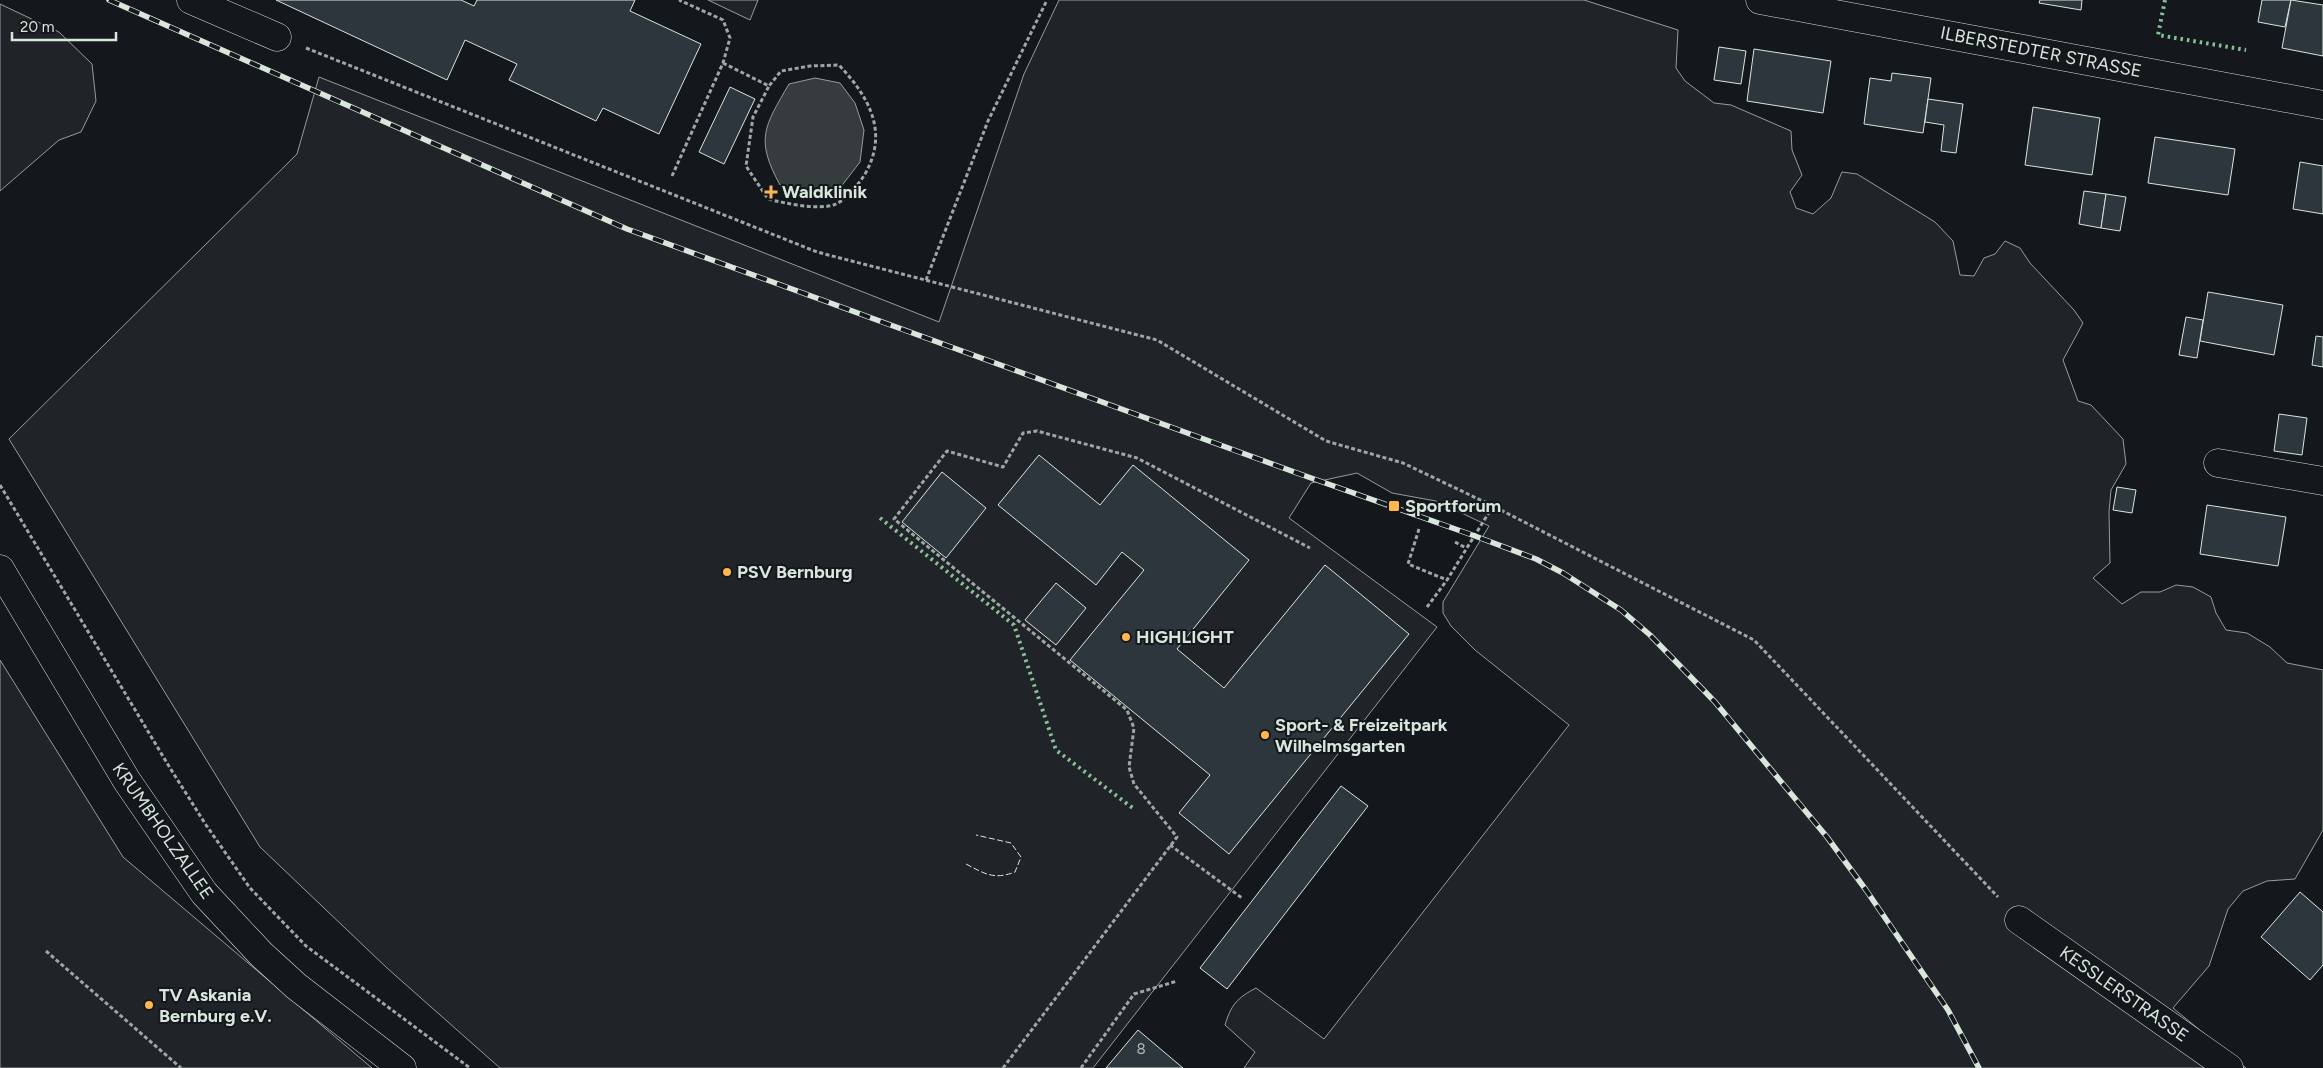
<svg xmlns="http://www.w3.org/2000/svg" width="2323" height="1068" font-family="Figtree,sans-serif">
<rect width="100%" height="100%" fill="#14181c"/>
<g fill="#202428" stroke="#939e99">
<path d="M708,0H758L750,20Z"/>
<path d="M1059,0H1584L1678,30L1676,68L1685,81L1714,103L1731,105L1791,131L1792,150L1802,175L1790,192L1796,208L1813,214L1831,198L1842,172L1857,174L1935,222L1953,241L1960,275L1974,276L1984,258L1995,254L2005,241L2020,248L2030,263L2074,310L2083,323L2063,360L2078,401L2091,405L2123,439L2126,464L2111,490L2109,512L2110,563L2093,578L2122,604L2141,592H2160L2176,585L2193,587L2211,597L2216,613L2226,630L2247,633L2270,647L2287,663L2323,670V830L2295,879L2267,881L2243,891L2228,909L2209,966L2173,1008L2246,1068H1244L1255,1052L1225,1025C1231,1005 1237,998 1256,988L1324,1039L1569,725L1475,650L1451,626L1443,613V602L1489,526L1436,501L1392,493L1357,473L1311,483L1289,518L1437,627L1093,1068H500L387,968L260,847L9,439L297,154L319,77L939,322L1024,74Z"/>
<path d="M0,4L59,32L92,64L96,101L81,132L59,140L0,191Z"/>
<path d="M0,660L123,857L372,1068H0Z"/>
</g>
<path fill="#363b3e" stroke="#939e99" d="M815,78L840,83L855,103L864,130L860,162L840,188L809,195L780,185C755,139 764,127 789,84Z"/>
<g fill="#2c363c" stroke="#d8e6dc">
<path d="M276,0H461L474,6L477,0H635L630,11L701,44L659,134L603,108L596,121L509,80L517,64L465,40L447,80Z"/>
<path d="M2040,0H2082L2081,10L2039,3Z"/>
<path d="M2262,0H2291L2285,27L2258,22Z"/>
<path d="M2291,0L2323,5V56L2282,48Z"/>
<path d="M1719,47L1746,51L1741,84L1714,80Z"/>
<path d="M1754,49L1831,61L1823,113L1747,101Z"/>
<path d="M1892,73L1931,78L1923,133L1864,124L1870,78L1891,81Z"/>
<path d="M730,87L755,99L724,164L699,152Z"/>
<path d="M1928,99L1963,104L1956,153L1941,151L1944,125L1925,122Z"/>
<path d="M2033,107L2100,118L2092,175L2025,165Z"/>
<path d="M2155,137L2235,149L2228,195L2148,183Z"/>
<path d="M2300,162L2323,166V214L2293,209Z"/>
<path d="M2084,191L2106,194L2101,228L2079,224Z"/>
<path d="M2106,194L2126,197L2120,231L2101,228Z"/>
<path d="M2208,292L2283,305L2274,355L2200,341Z"/>
<path d="M2186,317L2203,320L2197,358L2179,355Z"/>
<path d="M2316,336L2323,337V367L2312,365Z"/>
<path d="M2279,414L2307,418L2302,455L2274,451Z"/>
<path d="M1039,455L1100,505L1133,465L1249,560L1177,649L1224,688L1325,565L1409,634L1229,854L1179,813L1210,775L1070,660L1144,570L1122,552L1096,585L998,505Z"/>
<path d="M942,472L986,508L946,558L902,522Z"/>
<path d="M2117,487L2136,490L2132,513L2113,510Z"/>
<path d="M2207,505L2286,517L2278,566L2200,554Z"/>
<path d="M1056,583L1086,608L1056,645L1025,620Z"/>
<path d="M1341,786L1368,806L1227,989L1200,968Z"/>
<path d="M2300,892L2323,912V965L2310,980L2261,937Z"/>
<path d="M1138,1030L1183,1068H1106Z"/>
</g>
<g fill="none" stroke-linecap="round" stroke-linejoin="round">
<g stroke="#d8e6dc" stroke-width="29">
<g id="street">
<path d="M191,0L277,37"/>
<path d="M2218,463L2323,481"/>
<path d="M2019,920L2229,1068"/>
</g>
</g>
<g stroke="#d8e6dc" stroke-width="29">
<g id="secondary">
<path d="M1760,0L2323,105"/>
<path d="M0,569L127,781L204,893L261,954L296,986L402,1068"/>
</g>
</g>
<g stroke="#9da8a2" stroke-width="3" stroke-dasharray="4 2.5" stroke-linecap="butt">
<path d="M306,48L817,252L1157,340L1326,441L1403,463L1493,506L1754,640L1998,897"/>
<path d="M723,63L769,86L781,71L810,66L839,65C869,97 889,132 865,174C858,185 847,199 836,204C821,211 783,203 768,199L746,166L753,117L769,86"/>
<path d="M672,176L723,63L730,38L723,20L679,0"/>
<path d="M926,280L988,121L1047,0"/>
<path d="M0,485L170,768L206,825L250,888L306,946L470,1068"/>
<path d="M1419,529L1408,564L1447,580"/>
<path d="M1455,542L1466,548"/>
<path d="M1427,607L1447,580L1493,506"/>
<path d="M1170,845L1242,898"/>
<path d="M46,951L181,1068"/>
<path d="M1003,1068L1177,837L1134,784L1129,767L1134,728L1127,710L894,519L947,451L1003,467L1023,433L1037,431L1137,458L1310,548"/>
<path d="M1081,1068L1134,994L1177,981"/>
</g>
<use href="#street" stroke="#14181c" stroke-width="28"/>
<use href="#secondary" stroke="#14181c" stroke-width="28"/>
<g stroke="#d8e6dc" stroke-width="5.5">
<path id="rail" d="M109,0L627,229L1297,473L1475,536L1536,559L1563,573L1621,610L1650,635L1715,702L1827,837L1866,890L1948,1010L1979,1068"/>
</g>
<use href="#rail" stroke="#14181c" stroke-width="4" stroke-dasharray="11" stroke-linecap="butt"/>
<g stroke="#8ac095" stroke-width="4" stroke-dasharray="2.5 4" stroke-linecap="butt">
<path d="M2165,0L2158,35L2246,50"/>
<path d="M880,518L1014,625L1056,750L1134,809"/>
</g>
<path stroke="#d8e6dc" stroke-width="1" stroke-dasharray="6 2.5" stroke-linecap="butt" d="M966,864C985,874 994,880 1015,872L1021,857L1011,843L976,835"/>
</g>
<g fill="#ffb74d" stroke="#14181c" stroke-width="2">
<path d="M768.5 184.5h5v5h5v5h-5v5h-5v-5h-5v-5h5z"/>
<rect x="1388" y="500" width="12" height="12" rx="2.5"/>
<circle cx="727" cy="572" r="5"/>
<circle cx="1126" cy="637" r="5"/>
<circle cx="1265" cy="735" r="5"/>
<circle cx="149" cy="1005" r="5"/>
</g>
<g text-anchor="middle" stroke-width="4" stroke-linejoin="round" paint-order="stroke">
<g font-size="15" fill="#adbab4">
<text x="1141" y="1054">8</text>
</g>
<g font-size="18" fill="#d8e6dc" stroke="#14181c">
<text transform="translate(2041 52) rotate(11)" y="6">ILBERSTEDTER STRASSE</text>
<text transform="translate(163 831) rotate(55)" y="6">KRUMBHOLZALLEE</text>
<text transform="translate(2124 994) rotate(35)" y="6">KESSLERSTRASSE</text>
</g>
<g font-size="18" font-weight="bold" fill="#d8e6dc" stroke="#14181c" text-anchor="start">
<text x="782" y="198">Waldklinik</text>
<text x="1405" y="512">Sportforum</text>
<text x="737" y="578">PSV Bernburg</text>
<text x="1136" y="643">HIGHLIGHT</text>
<text x="1275" y="731">Sport- &amp; Freizeitpark<tspan x="1275" dy="21">Wilhelmsgarten</tspan></text>
<text x="159" y="1001">TV Askania<tspan x="159" dy="21">Bernburg e.V.</tspan></text>
</g>
</g>
<path d="M12 32v8h104v-8" fill="none" stroke="#d8e6dc" stroke-width="2.5"/>
<text x="20" y="32" font-size="15" fill="#d8e6dc" stroke="#14181c" stroke-width="4" paint-order="stroke">20 m</text>
</svg>
